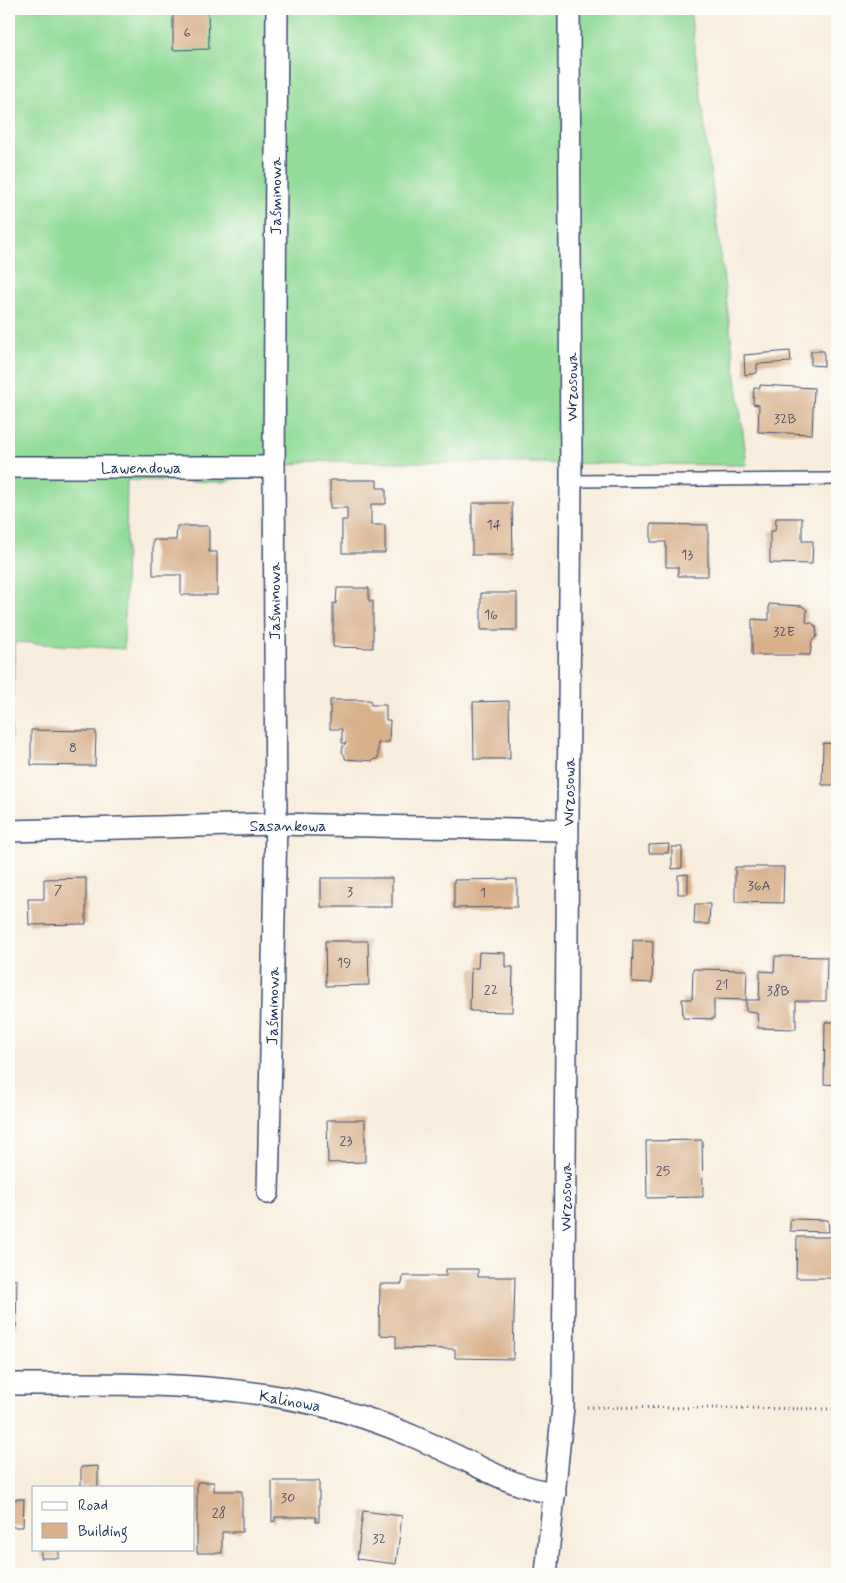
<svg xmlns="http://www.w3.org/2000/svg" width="846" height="1583" font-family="Mynerve,sans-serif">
<rect width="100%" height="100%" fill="#fdfcf7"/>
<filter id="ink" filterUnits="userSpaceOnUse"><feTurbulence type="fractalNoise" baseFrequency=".02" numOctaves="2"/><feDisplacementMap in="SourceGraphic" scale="10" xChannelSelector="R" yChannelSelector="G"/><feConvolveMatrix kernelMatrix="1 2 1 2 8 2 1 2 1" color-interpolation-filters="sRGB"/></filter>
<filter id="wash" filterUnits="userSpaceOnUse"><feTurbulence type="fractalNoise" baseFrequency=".0096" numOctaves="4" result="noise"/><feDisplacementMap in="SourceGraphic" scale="20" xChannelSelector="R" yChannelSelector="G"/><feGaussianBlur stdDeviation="1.12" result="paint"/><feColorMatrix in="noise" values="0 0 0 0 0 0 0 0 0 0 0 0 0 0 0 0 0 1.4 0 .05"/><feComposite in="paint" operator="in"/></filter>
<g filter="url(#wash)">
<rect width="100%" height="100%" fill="#f8eddc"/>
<path fill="#93dc98" stroke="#57867b" d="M9,9H690L747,465L307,461L223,482L127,480L124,649L15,642L9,783Z"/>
<g id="blocks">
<g fill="#d8b08a">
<path d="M173,9H208L209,49L173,50Z"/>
<path d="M790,351L791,362L757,364V373L745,375L744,355Z"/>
<path d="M811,351H824V366L811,365Z"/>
<path d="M760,385L814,388L812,434L758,432L759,405L753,404L754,388H760Z"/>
<path d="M330,480H377V488H386V504H371V525H385V553H342V520H347V508H330Z"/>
<path d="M472,503H512L513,555H472Z"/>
<path d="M776,518H802V541H813L812,564L770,563V531H775Z"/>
<path d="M651,524L708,525V576H678V567H666V542H651Z"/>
<path d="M177,526H209V552H217V595H181V575H153V540H176Z"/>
<path d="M337,588H369V601H373V648L333,647V603L336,604Z"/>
<rect x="481" y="593" width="36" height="37"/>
<path d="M769,604L802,606L807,610L806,622L812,623L816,627L817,636L812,641L810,655H752V619L769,620Z"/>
<path d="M330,700H370L371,705H386V720H390L389,742L378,743V759H374L373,761L345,759V756L342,752L343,746L346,743H342V729H330Z"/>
<path d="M509,701L510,759H474L473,702Z"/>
<path d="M31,730L96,731L95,766L31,765Z"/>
<path d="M823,743L837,744V785H822Z"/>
<path d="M669,844L668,853H649V845Z"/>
<path d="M672,847H682V868L672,869Z"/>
<path d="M735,867H784L783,903L735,902Z"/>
<path d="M688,874V894H678V875Z"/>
<path d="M86,878V924L29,925L28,899H44V879Z"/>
<rect x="321" y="878" width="71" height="29"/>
<path d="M517,879V907L454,908V880Z"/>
<path d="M695,904H710L709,924H694Z"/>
<path d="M633,940L653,941L652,983L632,982Z"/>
<path d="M325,941H368L369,985L326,986Z"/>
<path d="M479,952L505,953V967H513L512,1012L470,1011L471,968H478Z"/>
<path d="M775,956L827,957L826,1001H796V1029L758,1028L757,1012L746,1011V1000L714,999V1019L683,1018L682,999H692L693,969L747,970L746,1000H759L760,971L774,972Z"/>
<path d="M825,1022H837V1085L824,1084Z"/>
<path d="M327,1120H365V1162L328,1163Z"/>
<path d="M702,1140L703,1197L647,1198L646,1141Z"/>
<path d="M790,1219L828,1220L829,1232L790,1231Z"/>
<path d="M797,1237H837V1278H796Z"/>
<path d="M446,1269H478V1277H515L513,1359L455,1358V1349L396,1348V1336L379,1335L380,1284H402L403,1276H446Z"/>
<path d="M9,1280H17L16,1327H9Z"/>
<path d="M98,1466V1487H81V1467Z"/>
<path d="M272,1481H319V1522H316V1517H275V1521L272,1522Z"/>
<path d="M197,1482H214V1491H242V1532H222V1553H197Z"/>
<path d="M9,1499H24L23,1527H9Z"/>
<path d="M363,1511L402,1516L396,1564L357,1559Z"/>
<rect x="41" y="1549" width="18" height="9"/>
</g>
</g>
</g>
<g filter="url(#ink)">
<use href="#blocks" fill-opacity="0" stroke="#3c4c71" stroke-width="1"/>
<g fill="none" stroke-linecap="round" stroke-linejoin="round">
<g stroke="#3c4c71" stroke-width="14">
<path id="lane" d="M571,481L837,479"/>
</g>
<g stroke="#3c4c71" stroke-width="24">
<g id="street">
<path d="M9,467H274"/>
<path d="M9,831L276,824L567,830"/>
<path d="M268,1193L276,824L274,467L277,9"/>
<path d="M9,1384C128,1384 251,1380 365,1418C399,1429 431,1444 463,1459C493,1474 522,1489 555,1493"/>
<path d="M546,1574L563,1407V1389L571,481L569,9"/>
</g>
</g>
<path stroke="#3c4c71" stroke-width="3" stroke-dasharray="1 4" stroke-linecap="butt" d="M587,1407L837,1409"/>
<use href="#lane" stroke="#fff" stroke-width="11"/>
<use href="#street" stroke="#fff" stroke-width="21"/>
</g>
</g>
<g text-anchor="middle" stroke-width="4" stroke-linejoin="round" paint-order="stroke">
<g font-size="14" fill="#4a4f69">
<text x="187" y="37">6</text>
<text x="785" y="423">32B</text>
<text x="494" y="529">14</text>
<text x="687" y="559">13</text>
<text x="491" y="619">16</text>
<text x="784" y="636">32E</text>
<text x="73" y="752">8</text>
<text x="759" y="890">36A</text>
<text x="58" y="894">7</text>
<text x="350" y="896">3</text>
<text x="483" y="897">1</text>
<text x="344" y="967">19</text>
<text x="722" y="989">21</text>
<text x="491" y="994">22</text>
<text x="778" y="995">38B</text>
<text x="346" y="1145">23</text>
<text x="663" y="1175">25</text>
<text x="288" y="1502">30</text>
<text x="219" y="1517">28</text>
<text x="379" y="1543">32</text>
</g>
<g font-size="16" fill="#1b2f5e" stroke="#fdfcf7">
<text transform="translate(275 196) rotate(-90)" y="6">Jaśminowa</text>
<text transform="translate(571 387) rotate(-90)" y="6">Wrzosowa</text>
<text x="141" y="473">Lawendowa</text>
<text transform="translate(274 601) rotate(-90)" y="6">Jaśminowa</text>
<text transform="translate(568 792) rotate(-89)" y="6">Wrzosowa</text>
<text x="288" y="831">Sasankowa</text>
<text transform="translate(272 1006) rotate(-89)" y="6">Jaśminowa</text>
<text transform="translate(565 1197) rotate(-90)" y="6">Wrzosowa</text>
<text transform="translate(290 1400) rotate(10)" y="6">Kalinowa</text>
</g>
</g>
<rect width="846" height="1583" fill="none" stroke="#fdfcf7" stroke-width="30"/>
<rect x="32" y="1486" width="162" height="65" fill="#fdfcf7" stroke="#a3aaba"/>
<rect x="42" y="1502" width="25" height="8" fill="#ffffff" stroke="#a3aaba"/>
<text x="78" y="1510" font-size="15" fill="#1b2f5e">Road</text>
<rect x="42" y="1523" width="25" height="15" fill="#d8b08a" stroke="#a3aaba"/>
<text x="78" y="1536" font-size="15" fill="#1b2f5e">Building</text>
</svg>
